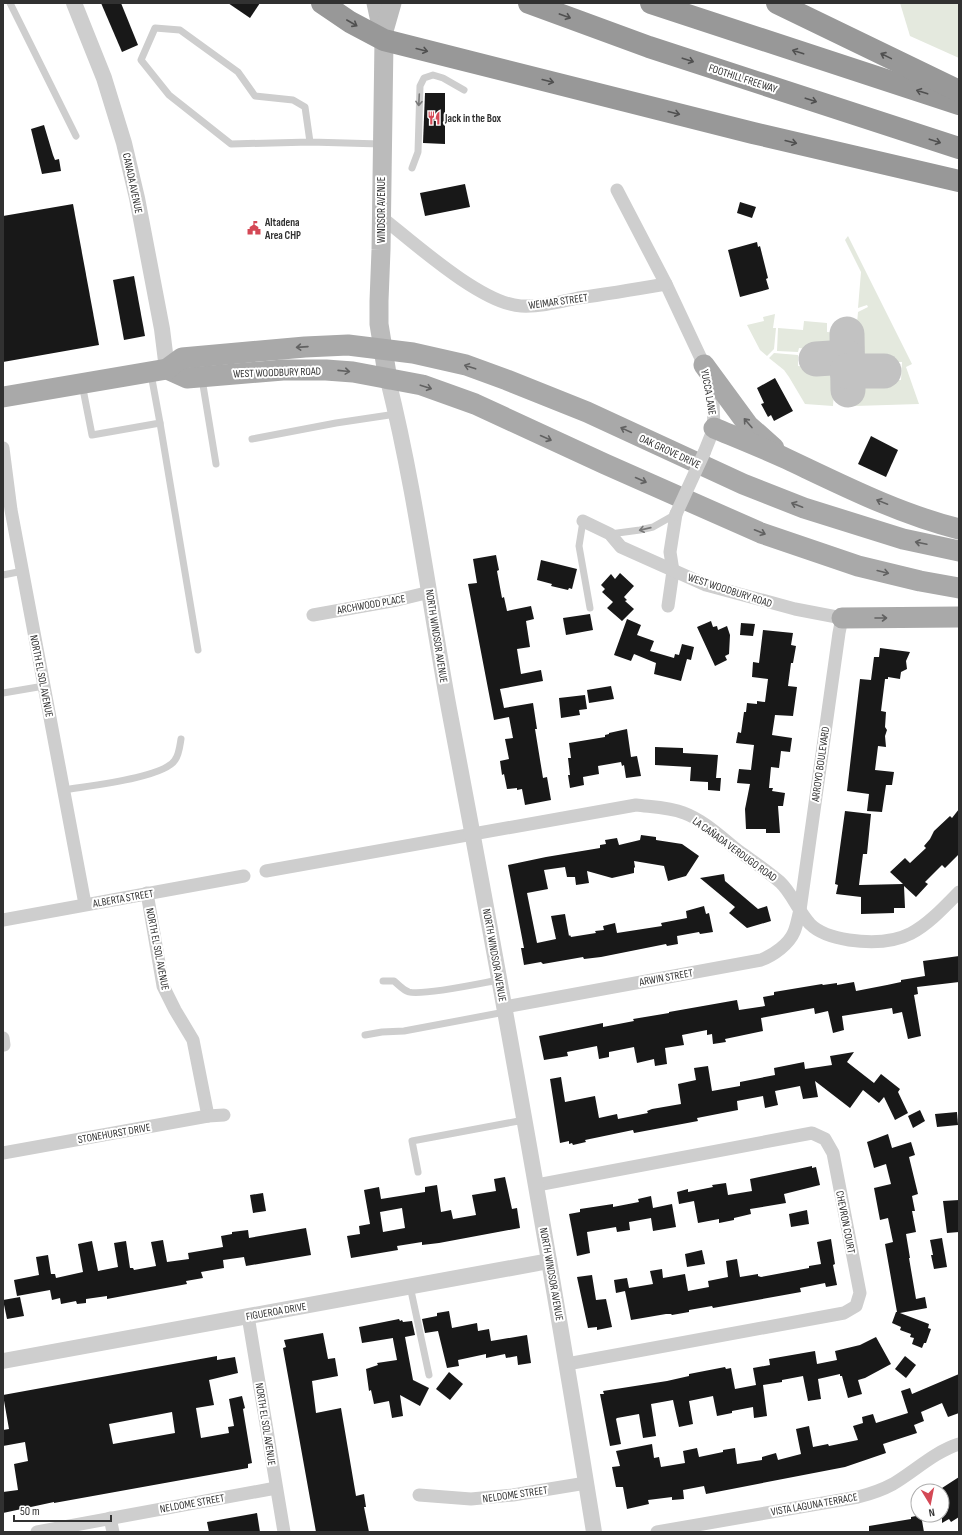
<svg xmlns="http://www.w3.org/2000/svg" width="962" height="1535" font-family="'Sofia Sans Condensed',sans-serif">
<rect width="100%" height="100%" fill="#fff"/>
<g fill="#e4e9de">
<path d="M900,3H959V58L910,36Z"/>
<path d="M848,236L912,364L906,367L919,404L855,406V390H853V376L856,374H884V379L901,380L902,362H885L884,368H856L852,365V334H856L858,312L868,307L867,305L858,308L861,272L845,240Z"/>
<path d="M775,314L773,328H776L774,349L767,356L760,350L747,325L764,321L763,317Z"/>
<path d="M804,321L827,323V332L841,333L842,352L838,355H816V350L799,348L798,352L777,351L778,328L803,330Z"/>
<path d="M774,353L798,355V366L815,368L816,361H838L842,364L843,390L834,389L833,406L805,404L789,377L784,370L769,358Z"/>
</g>
<g fill="none" stroke-linecap="round" stroke-linejoin="round">
<g stroke="#c2c2c2" stroke-width="35">
<path d="M847,334L848,390"/>
<path d="M816,359L847,357"/>
<path d="M847,371H884"/>
</g>
</g>
<g fill="#181818" fill-rule="evenodd">
<path d="M101,3H121L138,45L122,52Z"/>
<path d="M228,3H260L250,18Z"/>
<path d="M425,93H445V144L423,143Z"/>
<path d="M44,125L53,155L55,160L59,159L61,171L42,174L31,129Z"/>
<path d="M465,184L470,207L425,216L420,193Z"/>
<path d="M740,202L756,207L752,218L737,213Z"/>
<path d="M73,204L99,345L3,362V216Z"/>
<path d="M757,242L758,247L760,246L768,278L766,279L769,289L740,297L728,250Z"/>
<path d="M134,276L145,336L124,340L113,280Z"/>
<path d="M775,378L793,411L774,421L771,415L768,417L761,404L764,403L757,388Z"/>
<path d="M871,436L898,450L886,477L858,464Z"/>
<path d="M496,555L499,570L497,571L502,598L504,597L507,611L531,606L534,619L526,621L530,647L517,649L521,674L541,670L543,681L500,689L504,708L533,703L537,729H535L543,778L547,777L551,800L525,805L522,789L517,790V788L507,789L504,774L502,775L500,761L509,759L505,739L513,738L509,717L494,720L468,584L477,583L473,559Z"/>
<path d="M541,560L577,569L572,589L569,588L568,590L551,586L552,584L537,580Z"/>
<path d="M620,573L634,586L624,597L627,600L625,601L634,609L622,621L607,608L613,602L602,592L605,589L601,585L611,574L615,579Z"/>
<path d="M590,614L593,630L566,635L563,618Z"/>
<path d="M627,619L641,625L637,635L654,641L650,651L674,658L675,654L679,655L682,644L694,647L691,660L687,659L681,681L654,674L656,663L634,654L631,661L614,655Z"/>
<path d="M711,621L713,627L717,626L718,630L727,626L730,635L729,654L725,656L727,660L715,666L697,627Z"/>
<path d="M741,623L755,624L753,636L740,635Z"/>
<path d="M763,630L793,633L791,645L796,646L793,663H791L788,686L797,687L793,716L775,715L772,735L792,738L790,752L781,751L779,768L771,767L769,788H773L772,791L785,793L783,806H778L780,833H766V829H746L745,809L750,784L737,783L739,769L751,770L754,745L736,743L738,732L741,733L744,712H746L747,703L757,704V701L765,702L768,679L752,677L753,662L759,663Z"/>
<path d="M880,648L910,652L906,661L907,669L901,672L900,679L888,677V679H885L881,711L886,712L885,727L887,730L885,736L886,747L878,746L875,770L894,772L892,785H886L882,812L867,811L869,794L847,791L860,679L871,680L874,657H879Z"/>
<path d="M611,686L614,699L589,703L587,690Z"/>
<path d="M585,695L587,709L579,710L580,715L561,718L559,698Z"/>
<path d="M627,729L631,757L637,756L641,776L626,778L624,765L622,766L621,762L598,766L599,774L583,777L584,785L570,788L568,775H570L568,758H571L569,743L605,737V735L609,734V733Z"/>
<path d="M655,747L683,748V753L718,755L716,778H721L720,791L708,790V782L690,781L691,767L655,765Z"/>
<path d="M959,809V854L945,868L942,865L925,882L928,884L916,897L904,886L905,908H894V913L861,914V897L836,894L838,885L835,884L845,811L871,814L867,854H863L859,885L903,884L890,872L905,858L910,863L926,848L924,846L930,839L934,831L950,816L952,818Z"/>
<path d="M641,835L656,837V840L682,844L699,856L686,876L668,881L664,866L634,861L635,867L634,868V873L612,878L587,871L589,883L576,885L575,877H567L565,867L544,870L548,889L527,893L537,943L556,939L551,916L565,914L569,936L570,935L571,937L596,933L595,931L604,930L603,926L615,923L617,933L662,926L661,923L687,918L686,911L704,906L706,914L709,913L713,932L700,934L699,932L677,936L678,944L667,946L666,944L601,957L584,959L583,957L543,964L541,962L524,965L521,948H524L508,865L546,857L600,848V845L606,844L605,840L617,838L619,845L640,840Z"/>
<path d="M724,874L725,881L758,909L767,906L771,921L747,928L729,913L735,907L700,878Z"/>
<path d="M959,956V982L917,987L918,994L914,995L921,1036L908,1039L902,1012L893,1014L892,1008L842,1016L844,1030L833,1033L828,1011L815,1014L814,1008L761,1018L763,1031L725,1039L726,1042L713,1044L712,1034L707,1035V1030L682,1035L684,1045L665,1048L667,1064L655,1066L654,1059L637,1063L634,1047L609,1052V1057L599,1059L597,1046L567,1052L568,1056L544,1060L539,1036L603,1023V1027L634,1021L633,1019L669,1013V1012L737,1000L739,1010L765,1006L763,997L774,995V992L822,984L823,985L837,983V985L854,982L856,991L887,985L901,982V980L925,976L923,961Z"/>
<path d="M854,1052L847,1062L874,1083L881,1074L900,1089L898,1092L908,1113L895,1120L884,1097L879,1103L863,1090L850,1108L815,1081L818,1097L803,1099L800,1086L775,1091L778,1105L765,1108L763,1096L737,1101L738,1110L697,1118L698,1121L634,1133L633,1130L585,1140L586,1142L573,1145L572,1143L569,1144V1141L560,1143L550,1079L561,1077L565,1102L595,1096L599,1118L617,1114L618,1119L648,1113L647,1111L652,1109L681,1104L678,1084L696,1080L694,1068L708,1066L712,1091L740,1086V1082L775,1075L774,1068L804,1062L805,1069L832,1065L830,1056Z"/>
<path d="M920,1110L925,1121L913,1128L908,1116Z"/>
<path d="M957,1112L958,1125L937,1127L935,1114Z"/>
<path d="M888,1134L892,1148L911,1142L915,1155L909,1157L918,1194L912,1196L915,1211H912L916,1232L906,1234L910,1258H909L916,1299L925,1297L927,1308L900,1313L929,1324L928,1328L931,1329L926,1343H924L922,1348L912,1344L914,1338L910,1337L911,1334L900,1330L901,1327L892,1323L896,1312H897L885,1244L893,1242L888,1218L880,1220L874,1188L891,1184L886,1164L874,1168L867,1142Z"/>
<path d="M812,1166V1168L816,1167L820,1185L784,1194L786,1203L750,1209L751,1214L734,1218V1220L719,1223V1219L698,1223L694,1201L679,1204L677,1192L688,1189V1192L713,1187L712,1185L726,1183L728,1195L752,1191L750,1179Z"/>
<path d="M505,1177L512,1209L517,1208L520,1228L439,1243L422,1245V1242L397,1246L398,1250L351,1258L347,1236L360,1234L359,1226L370,1224L364,1190L379,1187L381,1199L425,1192V1187L437,1185L441,1212L451,1210L453,1219L476,1215L472,1195L496,1191L494,1179ZM402,1208L405,1228L383,1232L380,1212Z"/>
<path d="M263,1193L266,1211L253,1213L250,1195Z"/>
<path d="M651,1196L653,1208L672,1204L676,1227L653,1231L651,1218L629,1222L630,1230L617,1232L616,1227L587,1232L590,1253L577,1256L569,1214L580,1212V1209L613,1204V1207L639,1202L638,1199Z"/>
<path d="M959,1200V1232L947,1233L943,1201Z"/>
<path d="M807,1210L809,1224L791,1227L789,1214Z"/>
<path d="M306,1228L311,1255L246,1266L244,1257L223,1260L224,1268L201,1272L203,1278L186,1281L187,1284L107,1299V1296L86,1299V1303L77,1304L76,1301L61,1304L60,1298L52,1300L50,1290L17,1296L14,1280L39,1275L36,1257L48,1255L51,1274H55L56,1278L83,1272L78,1244L92,1241L98,1271L118,1267L114,1243L126,1241L130,1268H133L134,1270L156,1266L151,1242L163,1240L167,1262L189,1259L188,1253L223,1247L221,1236L232,1234V1232L248,1230L249,1238Z"/>
<path d="M942,1238L947,1267L934,1269L931,1255H933L930,1240Z"/>
<path d="M831,1239L835,1264L833,1265L837,1285L826,1287L825,1283L800,1288L801,1292L713,1308L712,1306L689,1310V1312L672,1315L671,1314H666L631,1320L625,1291L616,1293L614,1280L627,1278L629,1288L653,1284L650,1271L662,1269L663,1278L685,1274L688,1291L709,1287L708,1281L728,1277L726,1261L737,1259L740,1277L758,1274V1276L761,1277L809,1268V1266L821,1264L817,1242Z"/>
<path d="M702,1250L705,1264L687,1267L685,1254Z"/>
<path d="M592,1275L596,1300L606,1299L612,1327L597,1330V1327L588,1328L577,1277Z"/>
<path d="M20,1297L24,1316L7,1319L3,1300Z"/>
<path d="M449,1311L452,1328L477,1323L478,1331L489,1329L491,1341L527,1335L531,1363L518,1365L517,1356L506,1358L505,1354L486,1358V1354L458,1360L459,1366L447,1368L438,1331L425,1333L422,1319L437,1316V1313Z"/>
<path d="M399,1319L400,1321L402,1320L403,1322L412,1321L415,1335L405,1337L413,1380L429,1388L420,1406L400,1395L403,1416L392,1418L389,1401L374,1404L371,1390L369,1391L366,1369L378,1365L377,1363L397,1360L393,1339V1338L362,1343L359,1327Z"/>
<path d="M323,1333L328,1359L335,1358L338,1376L312,1381L316,1413L341,1408L356,1496L364,1494L366,1507H364L369,1532H316L283,1348L286,1347L284,1340Z"/>
<path d="M876,1337L891,1364L865,1378L858,1380L862,1394L848,1398L842,1376H840V1374L818,1379L821,1399L808,1401L803,1376L782,1380V1382L763,1385L767,1416L754,1418L753,1407L732,1411V1413L717,1416L713,1396L689,1401L693,1424L679,1427L673,1400L651,1404L656,1436L643,1438L639,1414L617,1418L616,1419L621,1444L610,1446L600,1394H604L603,1391L667,1381L689,1376V1374L725,1367L726,1369L731,1368L735,1389L756,1385L753,1368L770,1365L769,1359L815,1351L817,1364L837,1360L835,1351L860,1345Z"/>
<path d="M217,1356V1360L235,1357L238,1373L209,1380L214,1405L196,1408L201,1438L229,1433L228,1427L234,1426L229,1399L242,1396L245,1408L243,1409L252,1463L248,1464V1468L54,1503V1502L3,1513V1492L18,1490L14,1464L28,1461L25,1442L3,1446V1430L9,1429L3,1395ZM172,1412L175,1433L113,1444L109,1424Z"/>
<path d="M905,1356L916,1365L906,1378L895,1369Z"/>
<path d="M449,1372L463,1384L450,1400L436,1389Z"/>
<path d="M959,1374V1413L948,1417L942,1403L921,1412L924,1421L914,1425L917,1433L883,1444L886,1453L845,1467L706,1494L704,1486L683,1490L684,1499L672,1500V1497L648,1500L649,1504L627,1509L623,1487H616L612,1467L620,1466L616,1451L652,1444L654,1458L659,1457L661,1467L685,1463L683,1451L697,1448L699,1457L723,1452V1450L735,1448L737,1464L762,1460V1457L776,1453L778,1460L801,1454L796,1429L809,1426L813,1447L828,1444L829,1446L858,1440L853,1426L863,1423L862,1417L873,1414L876,1423L908,1413L901,1391L910,1388L912,1394Z"/>
<path d="M959,1477V1517L951,1522L949,1519L942,1523V1488Z"/>
<path d="M257,1513L260,1532H209L207,1522Z"/>
<path d="M921,1515L924,1532H869V1526L911,1519V1517Z"/>
</g>
<g fill="none" stroke-linecap="round" stroke-linejoin="round">
<g stroke="#cecece" stroke-width="7">
<path d="M10,3L76,136"/>
<path d="M310,142L305,107L293,100L255,96L238,72L180,30L155,28L141,60L169,95L231,144L310,142L381,144"/>
<path d="M412,168L418,152L420,86L424,78L433,75L443,78L464,90"/>
<path d="M202,379L216,464"/>
<path d="M82,384L92,435L160,423L151,374"/>
<path d="M160,423L198,650"/>
<path d="M252,439L336,423L396,414"/>
<path d="M583,521L579,546L590,608"/>
<path d="M610,534L640,530L653,527L676,514"/>
<path d="M3,575L23,571"/>
<path d="M3,693L44,686"/>
<path d="M64,790C86,786 164,778 175,760C179,755 180,745 181,739"/>
<path d="M383,981H394C399,985 403,990 409,992C423,996 482,983 499,980"/>
<path d="M365,1035L382,1032L404,1031L505,1012"/>
<path d="M418,1172L412,1141L524,1120"/>
<path d="M410,1286L429,1375"/>
</g>
<g stroke="#cecece" stroke-width="13">
<path d="M617,190L666,284L704,365L713,401L714,428L704,453"/>
<path d="M380,216C412,241 481,304 521,306C540,307 559,302 578,298C607,294 637,289 666,284"/>
<path d="M3,448L11,510L85,904"/>
<path d="M668,606L673,571L670,552L676,514"/>
<path d="M313,615L397,600L430,592"/>
<path d="M266,871L636,805C652,807 669,807 684,813C703,820 720,836 736,849C751,860 766,870 780,882C792,893 798,911 810,924C820,934 836,938 849,940C905,948 922,930 959,892"/>
<path d="M147,893L163,986L175,1010L193,1040L208,1116"/>
<path d="M3,920L244,876"/>
<path d="M504,1007L761,960C774,955 789,944 794,932C797,925 798,917 800,910L839,633L842,618L795,609L706,585L621,547L610,534L583,521"/>
<path d="M3,1038L4,1045"/>
<path d="M3,1153L208,1116L224,1115"/>
<path d="M537,1185L812,1133L825,1139L833,1153L860,1293L856,1306L844,1313L567,1364"/>
<path d="M248,1316L284,1532"/>
<path d="M419,1495L471,1499L513,1495L586,1483"/>
<path d="M110,1518L113,1532"/>
<path d="M37,1532L276,1488"/>
<path d="M657,1532L858,1497C870,1494 882,1490 893,1484C915,1471 934,1452 959,1444"/>
</g>
<g stroke="#cecece" stroke-width="16">
<path d="M74,3L104,78L124,143L137,198L162,329L167,369"/>
<path d="M388,380C415,488 429,600 449,709C501,983 550,1257 594,1532"/>
<path d="M3,1361L549,1261"/>
</g>
<g stroke="#bbb" stroke-width="19">
<path d="M376,3L384,40L381,250L379,301V324L388,380"/>
<path d="M384,31L392,3"/>
</g>
<g stroke="#a9a9a9" stroke-width="21">
<path d="M704,365L748,425L774,448"/>
<path d="M167,369L187,378L283,370H326L353,372L422,385L475,404L605,464L761,533L858,566L920,581L959,588"/>
<path d="M3,397L167,369L182,358L305,347L348,345L413,353L466,365L507,380L587,412L743,484L804,508L903,539L959,551"/>
<path d="M714,428C738,438 763,448 787,459C842,485 899,514 959,529"/>
<path d="M842,618L959,617"/>
</g>
<g stroke="#989898" stroke-width="22">
<path d="M322,3L350,22L384,40L753,133L959,181"/>
<path d="M529,3L649,47L959,148"/>
<path d="M651,3L959,104"/>
<path d="M777,3L959,91"/>
</g>
<path stroke="#cecece" stroke-width="13" d="M676,514L704,453"/>
</g>
<defs><path id="oneway-shaft" d="M-6 0H5M1.5-3L5.5 0L1.5 3" fill="none" stroke-width="1.6" stroke-linecap="round" stroke-linejoin="round"/></defs>
<g stroke="#505050">
<use href="#oneway-shaft" transform="translate(565 16) rotate(20)"/>
<use href="#oneway-shaft" transform="translate(352 23) rotate(30)"/>
<use href="#oneway-shaft" transform="translate(422 50) rotate(14)"/>
<use href="#oneway-shaft" transform="translate(798 52) rotate(-162)"/>
<use href="#oneway-shaft" transform="translate(886 56) rotate(-154)"/>
<use href="#oneway-shaft" transform="translate(688 60) rotate(18)"/>
<use href="#oneway-shaft" transform="translate(548 81) rotate(14)"/>
<use href="#oneway-shaft" transform="translate(922 92) rotate(-162)"/>
<use href="#oneway-shaft" transform="translate(811 100) rotate(18)"/>
<use href="#oneway-shaft" transform="translate(674 113) rotate(14)"/>
<use href="#oneway-shaft" transform="translate(935 141) rotate(18)"/>
<use href="#oneway-shaft" transform="translate(791 142) rotate(14)"/>
</g>
<g stroke="#787878">
<use href="#oneway-shaft" transform="translate(419 100) rotate(93)"/>
<use href="#oneway-shaft" transform="translate(645 529) rotate(167)"/>
</g>
<g stroke="#616161">
<use href="#oneway-shaft" transform="translate(302 347) rotate(176)"/>
<use href="#oneway-shaft" transform="translate(470 367) rotate(-162)"/>
<use href="#oneway-shaft" transform="translate(344 371) rotate(6)"/>
<use href="#oneway-shaft" transform="translate(426 387) rotate(18)"/>
<use href="#oneway-shaft" transform="translate(748 423) rotate(-131)"/>
<use href="#oneway-shaft" transform="translate(626 430) rotate(-155)"/>
<use href="#oneway-shaft" transform="translate(546 438) rotate(24)"/>
<use href="#oneway-shaft" transform="translate(641 480) rotate(24)"/>
<use href="#oneway-shaft" transform="translate(882 502) rotate(-158)"/>
<use href="#oneway-shaft" transform="translate(797 505) rotate(-159)"/>
<use href="#oneway-shaft" transform="translate(760 532) rotate(22)"/>
<use href="#oneway-shaft" transform="translate(921 543) rotate(-168)"/>
<use href="#oneway-shaft" transform="translate(883 572) rotate(14)"/>
<use href="#oneway-shaft" transform="translate(881 618)"/>
</g>
<defs>
<g id="restaurant-bare" transform="scale(1.08)"><path d="M-5-6h1v4h1v-4h1v4h1v-4h1v5L-1.5 .5V6h-2V.5L-5-1ZM5-6V6H3V1.5H1.5Q1.5-4 5-6Z" fill="#d44855" stroke="#fff" stroke-width="2.5" paint-order="stroke"/></g>
<g id="civic-bare" transform="scale(1.08)"><path d="M-.6-6.5H3V-4.5H.6V-3L4-1V1h2V6H-6V1h2V-1L-.6-3ZM-1.2 2.5V6h2.4V2.5Z" fill="#d44855" stroke="#fff" stroke-width="2.5" paint-order="stroke"/></g>
</defs>
<g fill-rule="evenodd">
<use href="#restaurant-bare" x="434" y="118"/>
<use href="#civic-bare" x="254" y="228"/>
</g>
<g text-anchor="middle" stroke-width="4" stroke-linejoin="round" paint-order="stroke">
<g font-size="11" fill="#313131" stroke="#fff">
<text transform="translate(743 78) rotate(18)" y="4">FOOTHILL FREEWAY</text>
<text transform="translate(133 183) rotate(78)" y="4">CANADA AVENUE</text>
<text transform="translate(381 210) rotate(-90)" y="4">WINDSOR AVENUE</text>
<text transform="translate(558 301) rotate(-8)" y="4">WEIMAR STREET</text>
<text transform="translate(277 372) rotate(-2)" y="4">WEST WOODBURY ROAD</text>
<text transform="translate(709 392) rotate(80)" y="4">YUCCA LANE</text>
<text transform="translate(670 451) rotate(25)" y="4">OAK GROVE DRIVE</text>
<text transform="translate(730 590) rotate(18)" y="4">WEST WOODBURY ROAD</text>
<text transform="translate(371 604) rotate(-10)" y="4">ARCHWOOD PLACE</text>
<text transform="translate(437 636) rotate(81)" y="4">NORTH WINDSOR AVENUE</text>
<text transform="translate(42 676) rotate(79)" y="4">NORTH EL SOL AVENUE</text>
<text transform="translate(820 764) rotate(-82)" y="4">ARROYO BOULEVARD</text>
<text transform="translate(735 849) rotate(36)" y="4">LA CAÑADA VERDUGO ROAD</text>
<text transform="translate(123 898) rotate(-10)" y="4">ALBERTA STREET</text>
<text transform="translate(158 949) rotate(79)" y="4">NORTH EL SOL AVENUE</text>
<text transform="translate(495 955) rotate(80)" y="4">NORTH WINDSOR AVENUE</text>
<text transform="translate(666 977) rotate(-10)" y="4">ARWIN STREET</text>
<text transform="translate(114 1133) rotate(-10)" y="4">STONEHURST DRIVE</text>
<text transform="translate(846 1222) rotate(79)" y="4">CHEVRON COURT</text>
<text transform="translate(552 1274) rotate(80)" y="4">NORTH WINDSOR AVENUE</text>
<text transform="translate(276 1311) rotate(-10)" y="4">FIGUEROA DRIVE</text>
<text transform="translate(266 1424) rotate(81)" y="4">NORTH EL SOL AVENUE</text>
<text transform="translate(515 1494) rotate(-8)" y="4">NELDOME STREET</text>
<text transform="translate(192 1503) rotate(-10)" y="4">NELDOME STREET</text>
<text transform="translate(814 1504) rotate(-10)" y="4">VISTA LAGUNA TERRACE</text>
</g>
<g font-size="11" font-weight="bold" fill="#313131" stroke="#fff" text-anchor="start">
<text x="445" y="122">Jack in the Box</text>
<text x="265" y="226">Altadena<tspan x="265" dy="13">Area CHP</tspan></text>
</g>
</g>
<rect width="962" height="1535" fill="none" stroke="#313131" stroke-width="8"/>
<g transform="translate(930 1503) rotate(170)"><circle r="19" fill="#ffffff" stroke="#adadad"/>
<path d="M0-3L7 15L0 10L-7 15Z" fill="#d44855"/>
<text y="-6" font-size="11" font-weight="bold" text-anchor="middle" fill="#313131">N</text>
</g>
<path d="M14 1515v6h97v-6" fill="none" stroke="#313131" stroke-width="2"/>
<text x="20" y="1515" font-size="12" fill="#313131" stroke="#ffffff" stroke-width="3" paint-order="stroke">50 m</text>
</svg>
